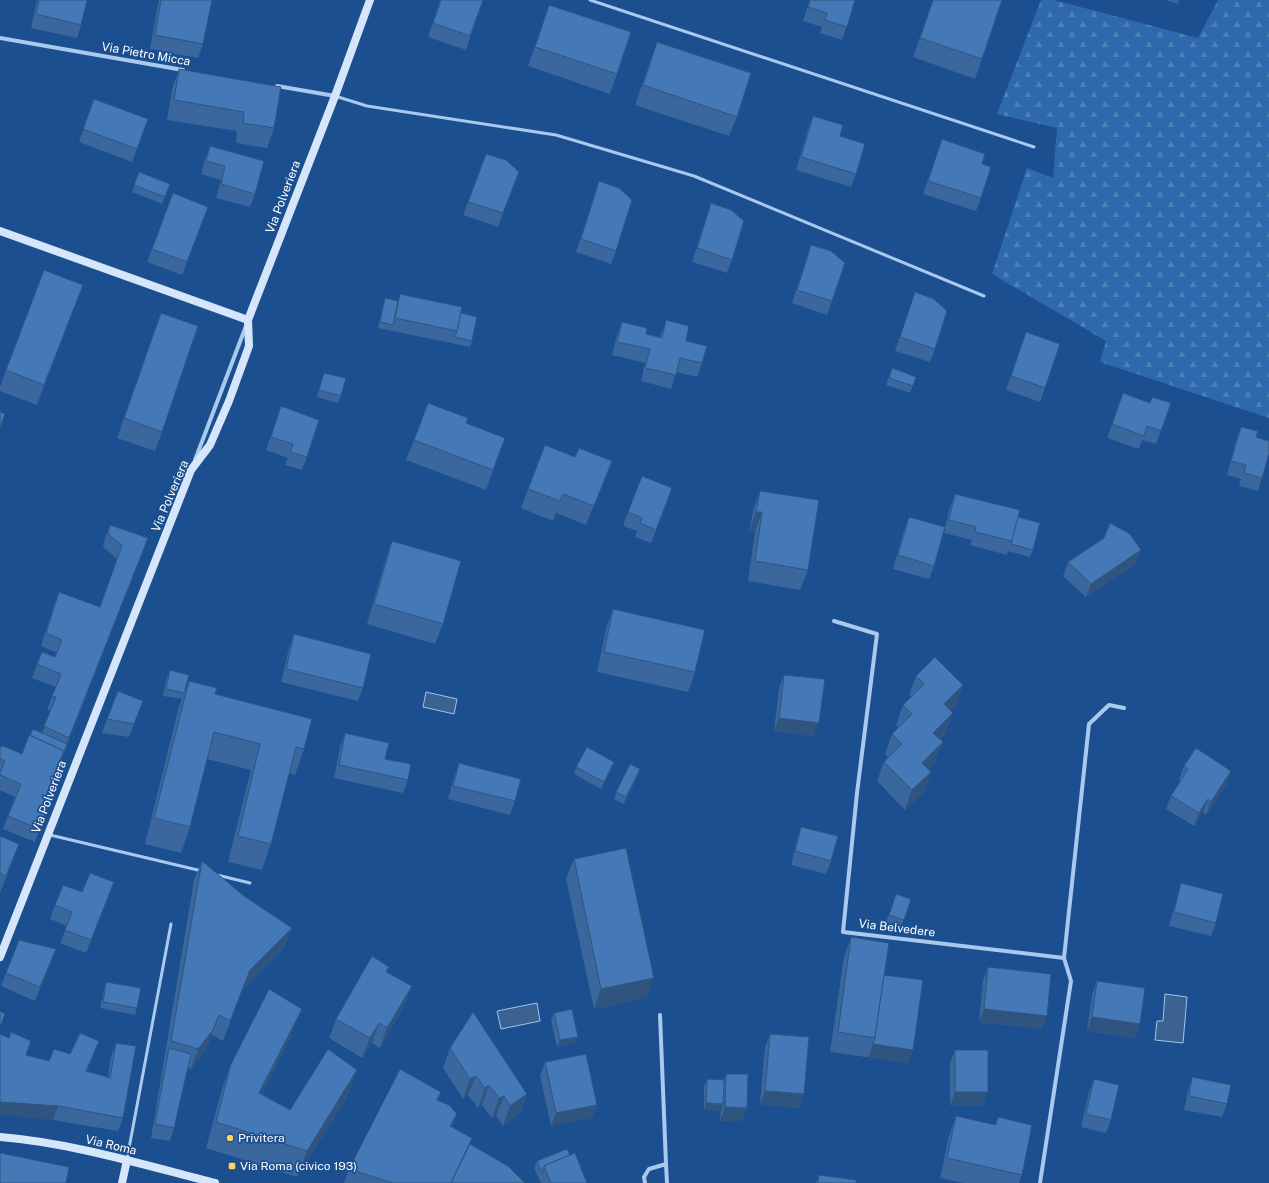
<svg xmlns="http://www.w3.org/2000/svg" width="1269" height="1183" font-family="'Public Sans',sans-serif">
<defs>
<pattern id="forest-firs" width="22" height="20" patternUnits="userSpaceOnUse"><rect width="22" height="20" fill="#2e69ad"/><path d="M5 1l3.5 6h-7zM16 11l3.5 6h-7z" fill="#4d80b9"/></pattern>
</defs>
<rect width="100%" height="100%" fill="#1b4f8f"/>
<path fill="url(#forest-firs)" d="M1041,0H1054L1198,38L1218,0H1269V418L1100,362L1106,341L992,274L1027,168L1053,178L1057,128L997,114Z"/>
<g fill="#3c6290" stroke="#9cc4f0">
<path d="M426,692L457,699L454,714L423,707Z"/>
<path d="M1165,994L1187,997L1183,1043L1155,1040L1157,1021H1163Z"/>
<path d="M537,1003L540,1021L501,1029L497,1011Z"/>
</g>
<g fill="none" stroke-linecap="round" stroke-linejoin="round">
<g stroke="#a9c9ee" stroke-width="3">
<path d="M590,0L1034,147"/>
<path d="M335,96L367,106L556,135L694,176L984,296"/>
<path d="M50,835L202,871"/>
<path d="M217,875L250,883"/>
<path d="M127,1159L171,924"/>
</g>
<g stroke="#a9c9ee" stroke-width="4">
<path d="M0,38L183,70"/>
<path d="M277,86L335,96"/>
<path d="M195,460L246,326"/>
<path d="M834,621L877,634L857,793L843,932L1064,958L1071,981L1040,1183"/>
<path d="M1064,958L1089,724L1109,705L1124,708"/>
<path d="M660,1015L666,1164"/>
<path d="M645,1183L644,1177L649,1169L666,1164L667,1183"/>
</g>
<g stroke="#d6e6fa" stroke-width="8">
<path d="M0,231L248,320"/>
<path d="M0,957L191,470L210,445L229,401L249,346L248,320L335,96L370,0"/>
<path d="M0,1137C73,1143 144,1165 215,1183"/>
<path d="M122,1183L127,1160"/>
</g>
</g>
<g fill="#3a679d">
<path d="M37,0H87L81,25L77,38L31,28Z"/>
<path d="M159,0H210L203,44L198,58L150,49L158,4Z"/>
<path d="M440,0H483L466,50L428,37Z"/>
<path d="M810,0H855L842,40L820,33L822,27L803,21Z"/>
<path d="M933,0H1000L982,59L975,79L913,57Z"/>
<path d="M1166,0H1179L1178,4Z"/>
<path d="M549,5L617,74L610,94L528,66Z"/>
<path d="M657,42L737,117L729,136L635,105Z"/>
<path d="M179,69L274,128L267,148L236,143L237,131L167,120L172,89Z"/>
<path d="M94,99L148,119L132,162L79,142Z"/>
<path d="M813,116L840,136L856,174L851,187L796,170L808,129Z"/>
<path d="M942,139L982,164L981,198L976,211L923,194Z"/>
<path d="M210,146L255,194L250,207L216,198L221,180L201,174L205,159Z"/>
<path d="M139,172L170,184L162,204L132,192Z"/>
<path d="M599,181L616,251L611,264L576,252Z"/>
<path d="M514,185L498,227L463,215L468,202Z"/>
<path d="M173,193L208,207L182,275L147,262Z"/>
<path d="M711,203L732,260L727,273L692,262Z"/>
<path d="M811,245L832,301L827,315L792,303Z"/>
<path d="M83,285L37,405L0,391V387L6,370Z"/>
<path d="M915,292L935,349L930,362L895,351Z"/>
<path d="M400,294L461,313L472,341L470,347L378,328L383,305L385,298L398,301Z"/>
<path d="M161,313L162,432L155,451L117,438Z"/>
<path d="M666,320L686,341L702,363L697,377L676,372L671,389L641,381L645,363L612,355L617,335L622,322L646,334L660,337Z"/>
<path d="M1026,332L1060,344L1040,402L1006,390Z"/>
<path d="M892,368L916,377L910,393L886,385Z"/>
<path d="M324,373L341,396L338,403L317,397Z"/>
<path d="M1123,393L1150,403H1171L1156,444L1142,440L1139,449L1107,438Z"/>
<path d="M281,406L307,457L302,470L285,465L288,458L266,450Z"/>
<path d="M466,423L505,438L486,490L406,460L414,440Z"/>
<path d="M1241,427L1262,478L1258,491L1239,486L1241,479L1227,475L1236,440Z"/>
<path d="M575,457L612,461L586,525L556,513L553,521L521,508L528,489Z"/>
<path d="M760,491L808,570L800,590L748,581L755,532H749L753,511Z"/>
<path d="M955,494L1018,517L1033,550L1030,557L1008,551L1007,555L970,545L972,540L944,533L950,507Z"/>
<path d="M668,501L651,543L635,537L637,531L623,526L628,512Z"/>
<path d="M909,517L934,566L929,579L893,569L904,530Z"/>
<path d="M110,525L143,551L45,801V817L35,842L3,829L15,797L0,790V747L22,754L42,733L51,711L47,709L56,687L32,678L37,664L55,657L57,653L41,646L54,605L59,592L100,607L117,559L103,547L105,538Z"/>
<path d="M392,541L443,624L435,644L367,624L385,561Z"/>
<path d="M1068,562L1136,564L1086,597L1063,576Z"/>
<path d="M613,609L695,672L688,692L597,672L606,629Z"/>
<path d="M294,634L363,688L358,701L281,682L289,648Z"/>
<path d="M170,670L186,689L189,681L215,694L304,749L295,775L289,773L271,844L262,870L228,862L251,770L207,759L190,827L181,853L145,844L179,706L182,699L163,696L167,677Z"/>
<path d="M784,675L814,736L774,731L779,688Z"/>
<path d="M916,676L963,685L956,705L950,710L953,713L946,733L940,739L935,762L928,769L931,772L924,792L905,810L877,781L884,762L888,757L885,754L892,734L899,728L896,725L903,705L911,697L909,695Z"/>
<path d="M143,701L129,737L102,733L107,719Z"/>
<path d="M345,733L385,759L408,780L403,793L334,778L340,747Z"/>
<path d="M614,762L612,769L601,789L574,774L576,767Z"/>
<path d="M459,763L515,801L510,815L448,799L454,777Z"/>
<path d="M1184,766L1227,784L1206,815L1203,812L1194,826L1166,809L1171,796L1181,781L1179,780Z"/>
<path d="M640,769L638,776L624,804L614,799L616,792Z"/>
<path d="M801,827L831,861L826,874L791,865L797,840Z"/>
<path d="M0,836L10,869L0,893Z"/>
<path d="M574,859L647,998L594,1009L566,879Z"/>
<path d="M202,861L244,896L292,928L284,948L243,989L223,1041L212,1035L206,1050L191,1069L188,1068L174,1128L170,1141L151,1138L194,880Z"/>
<path d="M1181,883L1216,923L1211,936L1169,926L1177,897Z"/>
<path d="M82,892L109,896L86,953L60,943L67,926L50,919L55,905Z"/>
<path d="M896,894L911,899L901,927L886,922Z"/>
<path d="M851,937L884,975L908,1063L830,1052L844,957Z"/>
<path d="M51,963L35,1001L1,986L6,973Z"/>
<path d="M988,967L1042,1029L979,1022L983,981Z"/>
<path d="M387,972L412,986L404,1006L380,1048L372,1043L362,1058L329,1038L336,1019Z"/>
<path d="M1097,981L1135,1038L1087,1031L1092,995Z"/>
<path d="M106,982L137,1008L135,1015L100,1008L104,989Z"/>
<path d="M554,1013L575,1043L557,1047L551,1020Z"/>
<path d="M292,1034L262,1094L290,1110L348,1096L297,1177L206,1148L222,1089L231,1064Z"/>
<path d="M770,1034L804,1094L799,1108L760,1104L765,1047Z"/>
<path d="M116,1043L123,1118L118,1131L53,1120L26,1055L49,1061L70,1054L94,1055L87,1071L108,1077L111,1057Z"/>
<path d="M450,1048L527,1094L520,1113L503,1126L496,1116L492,1118L482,1105L478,1108L468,1095L463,1099L443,1068Z"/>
<path d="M955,1050L983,1106H950V1063Z"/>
<path d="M545,1062L597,1105L592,1118L551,1126L540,1076Z"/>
<path d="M726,1074L747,1108L742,1121H720L721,1111L704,1110V1086L707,1079L724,1080Z"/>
<path d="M1192,1077L1227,1104L1222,1117L1184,1110L1188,1091Z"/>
<path d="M1094,1079L1111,1120L1106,1133L1081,1127L1089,1092Z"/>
<path d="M438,1100L452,1127L472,1138L470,1144L525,1183H344L349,1169Z"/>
<path d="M956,1116L995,1125L998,1117L1022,1175L1019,1183H963L940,1178L949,1136Z"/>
<path d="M570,1155L587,1183H541L534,1168L537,1161Z"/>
<path d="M819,1175L856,1183H816Z"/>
</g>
<g fill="#305480">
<path d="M83,285L75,305L37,405L44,385Z"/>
<path d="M612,461L605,481L586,525L594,506Z"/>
<path d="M563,494L556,513L553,521L560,501Z"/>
<path d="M756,512H762L755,532H749Z"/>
<path d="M148,538L143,551L40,814L69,738Z"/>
<path d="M1141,550L1136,564L1086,597L1091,584Z"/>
<path d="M963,685L956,705L937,723L944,704Z"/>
<path d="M953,713L946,733L926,753L933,733Z"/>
<path d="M779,718L819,723L814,736L774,731Z"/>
<path d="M943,742L935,762L915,783L922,763Z"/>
<path d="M614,762L612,769L601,789L604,782Z"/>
<path d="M640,769L638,776L624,804L626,797Z"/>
<path d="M1231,771L1227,784L1206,815L1211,802Z"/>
<path d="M931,772L924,792L905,810L912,790Z"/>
<path d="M1208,799L1203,812L1194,826L1199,813Z"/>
<path d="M50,803L45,817L35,842L39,829Z"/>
<path d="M19,844L10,869L0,893L6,876Z"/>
<path d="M114,882L109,896L86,953L91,940Z"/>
<path d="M292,928L284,948L243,989L223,1041L250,970Z"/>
<path d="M56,949L51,963L35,1001L40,987Z"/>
<path d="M654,978L647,998L594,1009L601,989Z"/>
<path d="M412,986L404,1006L380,1048L387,1028Z"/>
<path d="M302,1009L292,1034L249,1119L259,1093Z"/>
<path d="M984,1009L1047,1016L1042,1029L979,1022Z"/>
<path d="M219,1015L206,1050L191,1069L198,1049Z"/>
<path d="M1092,1017L1140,1024L1135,1038L1087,1031Z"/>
<path d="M379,1023L372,1043L362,1058L370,1038Z"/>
<path d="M578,1037L575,1043L557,1047L560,1040Z"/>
<path d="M99,1041L94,1055L81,1084L86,1071Z"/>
<path d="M873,1044L913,1050L908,1063L868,1058Z"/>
<path d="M357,1070L348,1096L297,1177L307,1151Z"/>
<path d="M476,1076L468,1095L463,1099L470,1079Z"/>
<path d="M489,1085L482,1105L478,1108L485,1088Z"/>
<path d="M765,1091L804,1094L799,1108L760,1104Z"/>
<path d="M955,1092H988L983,1106H950Z"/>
<path d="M527,1094L520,1113L503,1126L510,1106Z"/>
<path d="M504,1096L496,1116L492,1118L499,1098Z"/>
<path d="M0,1102L58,1106L53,1120L0,1115Z"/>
<path d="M706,1103L723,1104L721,1111L704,1110Z"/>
<path d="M597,1105L592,1118L551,1126L556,1113Z"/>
<path d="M725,1107L747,1108L742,1121H720Z"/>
<path d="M457,1114L450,1134V1126Z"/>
</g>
<g fill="#4478b7" stroke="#305480">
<path d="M39,0H87L81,25L36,14Z"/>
<path d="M161,0H212L203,44L155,35Z"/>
<path d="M441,0H483L470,36L433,23Z"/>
<path d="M810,0H855L847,27L825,20L827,13L808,7Z"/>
<path d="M933,0H1002L982,59L920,38Z"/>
<path d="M549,5L631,32L617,74L535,47Z"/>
<path d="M657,42L751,73L737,117L643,85Z"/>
<path d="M179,69L281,87L274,128L243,123L244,112L174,100Z"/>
<path d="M94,99L148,119L137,149L83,129Z"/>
<path d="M813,116L843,125L840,136L865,144L856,174L801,157Z"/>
<path d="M942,139L985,154L982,164L991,167L981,198L928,181Z"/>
<path d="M210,146L264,161L255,194L221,184L225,166L206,161Z"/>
<path d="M486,154L506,160L519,172L503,213L468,202Z"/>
<path d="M139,172L170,184L165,197L134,185Z"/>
<path d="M599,181L619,188L632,200L616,251L581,239Z"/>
<path d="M173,193L208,207L187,262L152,249Z"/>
<path d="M711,203L731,210L744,221L732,260L697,248Z"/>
<path d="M811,245L831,251L845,263L832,301L797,290Z"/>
<path d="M44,270L83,285L44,385L6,370Z"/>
<path d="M915,292L934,299L947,311L935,349L900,337Z"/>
<path d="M400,294L462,307L457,331L395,318Z"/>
<path d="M385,298L398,301L393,325L380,322Z"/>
<path d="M161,313L198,326L162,432L124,418Z"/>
<path d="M461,313L477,317L472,341L455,337L457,331Z"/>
<path d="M666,320L689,326L686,341L707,346L702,363L680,358L676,375L645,368L650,349L617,342L622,322L647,328L646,334L662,338Z"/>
<path d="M1026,332L1060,344L1045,388L1011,376Z"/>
<path d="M892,368L916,377L913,386L889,378Z"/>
<path d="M324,373L346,378L341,396L319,390Z"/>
<path d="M1123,393L1150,403L1152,397L1171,403L1161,431L1147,426L1144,436L1112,424Z"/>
<path d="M428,403L468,418L466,423L505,438L493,470L414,440Z"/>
<path d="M281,406L319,420L307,457L290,452L293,444L271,437Z"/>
<path d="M0,412L5,414L0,428Z"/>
<path d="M1241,427L1258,431L1256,437L1269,441V454L1262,478L1244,473L1246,465L1231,461Z"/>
<path d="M545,445L575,457L579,448L612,461L594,506L563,494L560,501L528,489Z"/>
<path d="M642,476L672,488L656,530L640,523L642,518L628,512Z"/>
<path d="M760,491L819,500L808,570L755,561L762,512H756Z"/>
<path d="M955,494L1020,510L1012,541L975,532L976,527L949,520Z"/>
<path d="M909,517L945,527L934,566L898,555Z"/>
<path d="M1018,517L1040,523L1033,550L1011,544Z"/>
<path d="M1110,523L1130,534L1141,550L1091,584L1068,562L1104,538Z"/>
<path d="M110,525L148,538L69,738L44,726L56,697L52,696L61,674L37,664L42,652L55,657L62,640L46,633L59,592L100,607L122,545L108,534Z"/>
<path d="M392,541L461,561L443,624L374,604Z"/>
<path d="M613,609L705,630L695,672L604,652Z"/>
<path d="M294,634L371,654L363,688L286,669Z"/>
<path d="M935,657L963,685L944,704L953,713L933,733L943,742L922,763L931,772L912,790L884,762L902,744L892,734L912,714L903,705L924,684L916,676Z"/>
<path d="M170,670L189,675L184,693L166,689Z"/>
<path d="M784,675L825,679L819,723L779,718Z"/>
<path d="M189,681L217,688L215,694L312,719L304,749L296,747L271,844L238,836L260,744L214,732L190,827L154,818Z"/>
<path d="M118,691L143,701L134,724L107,719Z"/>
<path d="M33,729L67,744L62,758L64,751L30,735Z"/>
<path d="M345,733L389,743L385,759L411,764L408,780L339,765Z"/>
<path d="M29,735L64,751L44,801L50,803L39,829L8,816L21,784L0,775V773L5,761L0,759V747L4,746L22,754Z"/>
<path d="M587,747L614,762L604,782L576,767Z"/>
<path d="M1196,748L1231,771L1211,802L1208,799L1199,813L1171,796L1188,769L1184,766Z"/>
<path d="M459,763L521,779L515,801L453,786Z"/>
<path d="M630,764L640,769L626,797L616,792Z"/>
<path d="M801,827L838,836L831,861L795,851Z"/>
<path d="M0,836L19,844L6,876L0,873Z"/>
<path d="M626,848L654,978L601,989L574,859Z"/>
<path d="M202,861L244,896L292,928L250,970L230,1021L219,1015L213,1030L198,1049L171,1041Z"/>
<path d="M90,873L114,882L91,940L65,930L72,912L55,905L63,885L82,892Z"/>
<path d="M1181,883L1223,894L1216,923L1174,912Z"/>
<path d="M896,894L911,899L904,920L889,915Z"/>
<path d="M851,937L889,943L875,1038L838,1032Z"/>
<path d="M19,940L56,949L40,987L6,973Z"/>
<path d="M372,956L389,967L386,972L412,986L387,1028L379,1023L370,1038L336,1019Z"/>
<path d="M988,967L1051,974L1047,1016L984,1009Z"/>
<path d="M884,975L923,980L913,1050L873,1044L875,1038Z"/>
<path d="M1097,981L1145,988L1140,1024L1092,1017Z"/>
<path d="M106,982L141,988L137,1008L103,1002Z"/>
<path d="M269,989L302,1009L259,1093L290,1110L328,1049L357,1070L307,1151L216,1122L231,1064Z"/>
<path d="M572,1009L578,1037L560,1040L554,1013Z"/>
<path d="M0,1011L5,1014L0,1027Z"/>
<path d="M473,1012L527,1094L510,1106L504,1096L499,1098L489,1085L485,1088L476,1076L470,1079L450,1048Z"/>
<path d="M11,1032L31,1041L26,1055L49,1061L54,1049L70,1054L80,1033L99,1041L86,1071L110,1078L116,1043L136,1046L123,1118L58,1106L0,1102V1034L9,1038Z"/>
<path d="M770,1034L809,1037L804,1094L765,1091Z"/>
<path d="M169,1048L191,1054L174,1128L155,1124Z"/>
<rect x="955" y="1050" width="33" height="42"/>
<path d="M586,1054L597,1105L556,1113L545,1062Z"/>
<path d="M400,1069L441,1092L437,1100L449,1105L457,1114L450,1126L472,1138L451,1183H393L349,1169Z"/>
<path d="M726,1074H748L747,1108L725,1107Z"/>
<path d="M1192,1077L1231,1085L1227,1104L1189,1096Z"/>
<path d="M707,1079L724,1080L723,1104L706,1103Z"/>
<path d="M1094,1079L1119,1085L1111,1120L1086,1114Z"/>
<path d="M956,1116L996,1125L998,1117L1032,1125L1022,1175L947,1158Z"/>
<path d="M470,1144L508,1166L525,1183H451Z"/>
<path d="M567,1149L570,1155L544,1166L542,1173L537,1161Z"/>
<path d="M0,1153L69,1167L66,1183H0Z"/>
<path d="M575,1153L587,1183H551L544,1166Z"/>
<path d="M819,1175L856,1180V1183H818Z"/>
</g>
<g fill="#ffd166" stroke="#1b4f8f" stroke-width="1.5">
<circle cx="230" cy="1138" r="4"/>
<rect x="228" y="1162" width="8" height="8" rx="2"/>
</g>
<g text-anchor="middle" stroke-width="3.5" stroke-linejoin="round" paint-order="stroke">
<g font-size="12" fill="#fff" stroke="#1b4f8f">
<text transform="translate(146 54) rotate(10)" y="4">Via Pietro Micca</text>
<text transform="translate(283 197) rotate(-69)" y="4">Via Polveriera</text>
<text transform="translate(170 496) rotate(-67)" y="4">Via Polveriera</text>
<text transform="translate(49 797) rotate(-69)" y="4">Via Polveriera</text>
<text transform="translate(897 928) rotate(7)" y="4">Via Belvedere</text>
<text transform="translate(111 1145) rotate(13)" y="4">Via Roma</text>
</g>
<g font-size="12" fill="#fff" stroke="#1b4f8f" text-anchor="start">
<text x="238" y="1142">Privitera</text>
<text x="240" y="1170">Via Roma (civico 193)</text>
</g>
</g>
</svg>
